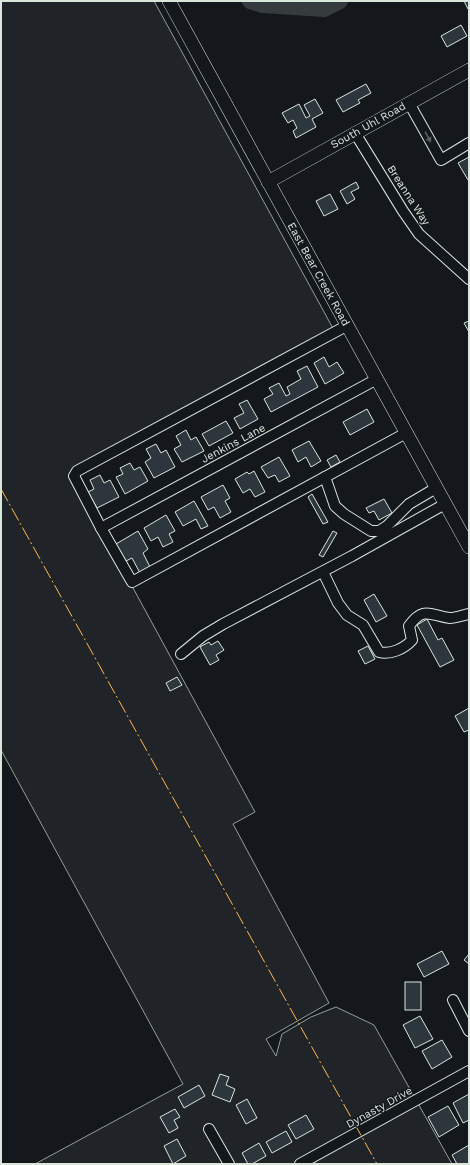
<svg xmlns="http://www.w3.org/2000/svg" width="470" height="1165" font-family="'Work Sans',sans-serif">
<rect width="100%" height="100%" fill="#14181c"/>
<path fill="#202428" stroke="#939e99" d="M1,1H154L335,332L71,474L255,812L233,824L329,1003L266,1039L276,1056L282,1034L311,1017L336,1007L374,1025L452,1164H35L183,1084L1,750Z"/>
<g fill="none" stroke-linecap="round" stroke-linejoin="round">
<path stroke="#363b3e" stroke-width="16" d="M250,1L263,5L324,9L340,1"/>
</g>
<g fill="#2c363c" stroke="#d8e6dc">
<path d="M464,1H469V8L468,9Z"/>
<path d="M461,25L467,36L447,47L441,36Z"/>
<path d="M366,84L371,93L358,100L360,103L343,112L336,100Z"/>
<path d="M315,99L323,113L312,119L316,127L296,138L293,131L297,128L293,120L288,123L282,113L299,104L306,118L310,116L304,105Z"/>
<path d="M469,157V179L468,180L458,163Z"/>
<path d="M356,182L359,188L351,192L355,199L347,204L340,191Z"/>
<path d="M330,194L338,209L324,216L316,201Z"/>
<path d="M469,321V332L464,323Z"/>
<path d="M324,357L329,367L337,362L344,373L325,384L314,363Z"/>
<path d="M307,366L318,387L271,412L264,399L273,394L269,388L279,383L286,396L290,394L287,387L301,379L297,371Z"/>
<path d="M247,400L258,419L240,429L234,418L244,413L239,404Z"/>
<path d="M367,409L374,422L350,435L343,422Z"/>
<path d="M226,421L233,433L209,446L202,434Z"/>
<path d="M186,430L191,440L196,437L204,451L182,462L174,449L181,445L176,436Z"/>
<path d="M309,441L321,461L311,467L306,457L298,462L292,450Z"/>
<path d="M156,444L161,453L166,450L175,467L154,478L145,462L151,458L146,449Z"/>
<path d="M336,455L340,462L331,467L327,460Z"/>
<path d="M279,457L290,476L279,482L275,475L268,478L261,467Z"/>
<path d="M130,463L134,470L140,467L148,481L125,494L116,477L123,474L120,468Z"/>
<path d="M254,471L265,492L255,497L250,489L243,493L235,479L247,472L249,474Z"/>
<path d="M100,475L104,483L110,480L119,497L97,508L88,492L94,489L90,480Z"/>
<path d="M223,485L230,498L225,501L231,512L220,518L214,507L208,510L201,497Z"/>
<path d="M312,494L328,522L323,524L308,497Z"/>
<path d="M384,499L392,513L379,520L374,511L369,513L366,508Z"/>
<path d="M194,501L208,526L201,529L196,519L183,526L175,512Z"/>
<path d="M166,515L175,531L169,534L173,542L163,547L158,537L151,541L144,528Z"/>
<path d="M138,531L148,549L143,553L150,567L140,573L132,558L126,561L116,544Z"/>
<path d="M333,531L337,533L323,557L319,555Z"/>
<path d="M374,594L387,616L376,622L364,600Z"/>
<path d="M427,619L438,640L442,638L454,660L440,667L417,625Z"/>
<path d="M218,641L224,650L216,655L219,660L210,665L200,647L209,642L211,645Z"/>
<path d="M368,646L375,659L365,664L358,651Z"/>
<path d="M177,677L182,685L170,691L166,683Z"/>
<path d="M469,708V730L464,732L455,716Z"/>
<path d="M442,951L449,964L424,977L417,964Z"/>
<path d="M469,954V964L464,960Z"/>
<rect x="405" y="982" width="16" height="28"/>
<path d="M420,1016L433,1039L415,1048L403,1025Z"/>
<path d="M442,1040L452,1057L432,1069L422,1051Z"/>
<path d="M220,1074L229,1077L226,1085L235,1089L230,1102L212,1095Z"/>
<path d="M199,1085L205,1096L184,1108L178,1097Z"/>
<path d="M469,1094V1120L463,1123L453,1103Z"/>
<path d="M247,1099L257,1118L246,1124L236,1105Z"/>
<path d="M448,1106L459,1125L439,1137L428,1117Z"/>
<path d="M175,1109L180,1117L174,1120L178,1128L169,1133L160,1117Z"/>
<path d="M306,1115L314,1129L296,1139L288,1125Z"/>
<path d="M286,1131L292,1142L272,1153L266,1142Z"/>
<path d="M177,1139L186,1156L173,1164L164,1146Z"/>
<path d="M259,1143L266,1156L252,1164H248L242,1153Z"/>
<path d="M469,1145V1164H457L452,1155Z"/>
</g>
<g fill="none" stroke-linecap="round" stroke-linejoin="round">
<g stroke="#d8e6dc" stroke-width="12">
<g id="minor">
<path d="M409,103L441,160L469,143"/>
<path d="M355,133L403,211L419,234L469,279"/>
<path d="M348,325L77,471L74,476L101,528L132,582L406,433"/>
<path d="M325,477L335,506L344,514L371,531H379L387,526L409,504L436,488"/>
<path d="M101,528L377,379"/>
<path d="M323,572L338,603L347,615L363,625L379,652C390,655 404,649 412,640L409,626C424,605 431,616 450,618C456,618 463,615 469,614"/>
<path d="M181,654L203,636L223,624L352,556L445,504"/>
<path d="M453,1000L469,1031"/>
<path d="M209,1129L229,1164"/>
<path d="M300,1164L469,1071"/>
</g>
</g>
<g stroke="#d8e6dc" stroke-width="14">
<g id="major">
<path d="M169,1L469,547"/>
<path d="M268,182L469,70"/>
</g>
</g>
<use href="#minor" stroke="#14181c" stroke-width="10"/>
<use href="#major" stroke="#14181c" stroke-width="13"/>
<path stroke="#ffb74d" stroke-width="1" stroke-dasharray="14 3 2 3" stroke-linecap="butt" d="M1,489L377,1164"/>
</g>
<defs><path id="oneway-solid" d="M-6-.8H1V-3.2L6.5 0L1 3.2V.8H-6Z"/></defs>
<use fill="#59605f" href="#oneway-solid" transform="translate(428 137) rotate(61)"/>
<g text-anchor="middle" stroke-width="3" stroke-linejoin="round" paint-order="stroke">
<g font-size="11" fill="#d8e6dc" stroke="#14181c">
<text transform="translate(368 125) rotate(-29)" y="4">South Uhl Road</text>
<text transform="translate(409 195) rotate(57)" y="4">Breanna Way</text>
<text transform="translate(319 274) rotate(61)" y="4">East Bear Creek Road</text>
<text transform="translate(233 443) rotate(-28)" y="4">Jenkins Lane</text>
<text transform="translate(379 1107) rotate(-29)" y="4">Dynasty Drive</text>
</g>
</g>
<rect width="470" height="1165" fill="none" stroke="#d8e6dc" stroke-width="4"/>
</svg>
